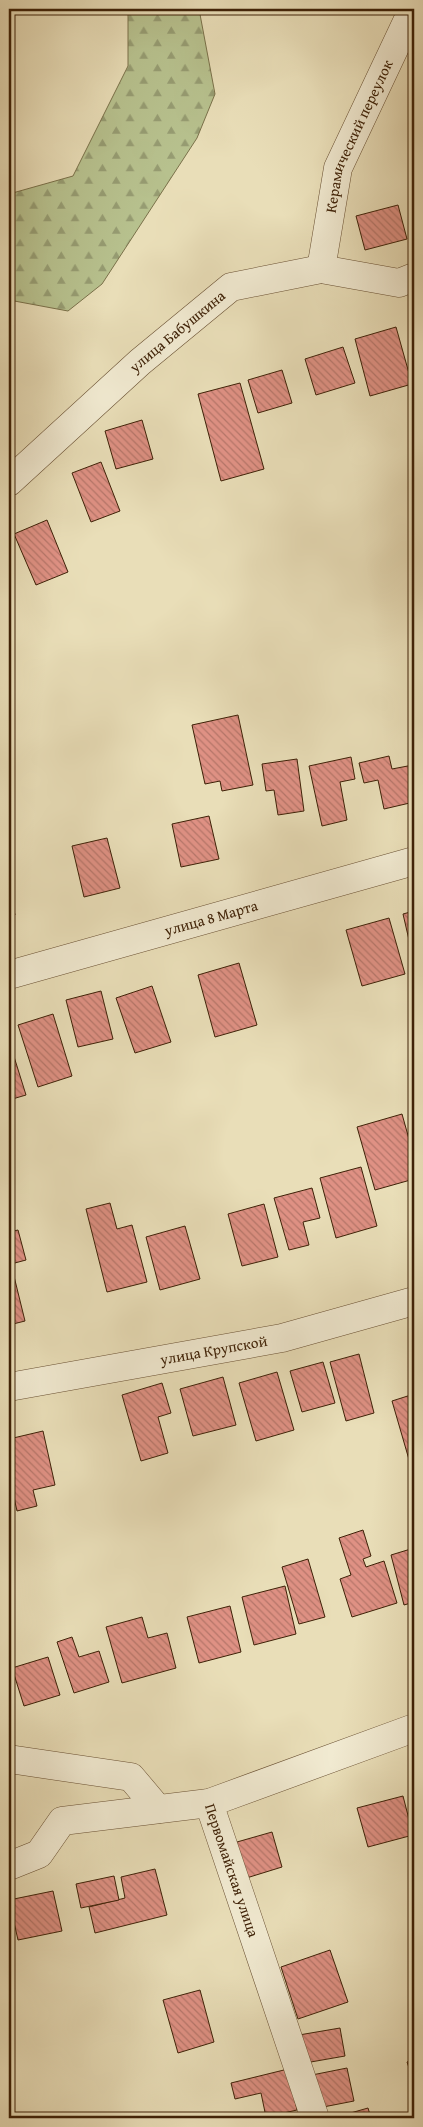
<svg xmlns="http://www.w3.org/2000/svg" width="423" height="2127" font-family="'Gentium Book Plus',serif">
<defs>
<pattern id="forest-firs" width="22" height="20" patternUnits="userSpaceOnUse" patternTransform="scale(1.25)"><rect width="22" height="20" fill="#b7c18e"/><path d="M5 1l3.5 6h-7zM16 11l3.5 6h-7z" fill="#969c72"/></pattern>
<pattern id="building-back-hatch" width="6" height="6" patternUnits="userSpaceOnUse" patternTransform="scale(1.25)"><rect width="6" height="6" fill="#df9184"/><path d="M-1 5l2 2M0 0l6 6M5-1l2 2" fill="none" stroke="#b6766a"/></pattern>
</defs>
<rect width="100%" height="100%" fill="#e9deb8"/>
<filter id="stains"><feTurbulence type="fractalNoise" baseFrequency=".004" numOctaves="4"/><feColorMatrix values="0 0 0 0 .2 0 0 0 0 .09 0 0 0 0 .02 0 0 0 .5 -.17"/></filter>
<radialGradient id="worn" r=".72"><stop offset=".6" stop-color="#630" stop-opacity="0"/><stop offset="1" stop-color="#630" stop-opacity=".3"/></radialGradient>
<path fill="url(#forest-firs)" stroke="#7a714a" d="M128,9H199L215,94L197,138L102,284L68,311L9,300V194L73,176L128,66Z"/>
<g fill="url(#building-back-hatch)" stroke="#3e2107">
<path d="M398,205L407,239L365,250L356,216Z"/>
<path d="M396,327L412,384L370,396L355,339Z"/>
<path d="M343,347L355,383L316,395L305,359Z"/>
<path d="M282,370L292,403L258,413L248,380Z"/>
<path d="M240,383L264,469L221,481L198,394Z"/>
<path d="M142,420L153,459L116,469L105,431Z"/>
<path d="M101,462L120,511L91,522L72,473Z"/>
<path d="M47,520L68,572L36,585L14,534Z"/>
<path d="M238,715L253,785L222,791L220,781L205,784L192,725Z"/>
<path d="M389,756L392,769L413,765L414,802L384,809L378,780L364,783L359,763Z"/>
<path d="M351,757L355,779L340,782L347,820L322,826L309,766Z"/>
<path d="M297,759L304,811L278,815L274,790L266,791L262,764Z"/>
<path d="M209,816L219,859L181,867L172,824Z"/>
<path d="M107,838L120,888L84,897L72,846Z"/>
<path d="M9,886L15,915L9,917Z"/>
<path d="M414,911V952L412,953L403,914Z"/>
<path d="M389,918L405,974L362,986L346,930Z"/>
<path d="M239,963L257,1025L215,1037L198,975Z"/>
<path d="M152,986L171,1042L135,1053L116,998Z"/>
<path d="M101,991L113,1039L78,1047L66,1000Z"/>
<path d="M53,1014L72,1076L38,1087L18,1025Z"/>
<path d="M9,1047H11L26,1095L9,1100Z"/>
<path d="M402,1114L414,1157V1179L375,1190L357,1127Z"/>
<path d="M361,1167L377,1226L336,1238L320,1178Z"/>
<path d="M312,1188L320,1218L303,1222L309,1245L289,1250L274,1198Z"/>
<path d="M110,1203L117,1229L132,1225L147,1282L107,1292L86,1209Z"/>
<path d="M264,1204L278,1257L242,1266L228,1214Z"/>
<path d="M185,1226L200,1279L160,1290L146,1237Z"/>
<path d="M18,1230L26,1260L11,1264L25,1321L9,1325V1232Z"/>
<path d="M359,1354L374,1413L346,1421L330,1362Z"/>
<path d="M323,1362L335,1403L302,1412L290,1371Z"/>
<path d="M277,1372L294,1430L256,1441L239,1383Z"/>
<path d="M223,1377L236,1425L193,1436L180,1389Z"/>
<path d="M162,1383L171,1413L158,1417L168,1453L141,1461L122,1395Z"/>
<path d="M414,1394V1462L410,1463L392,1401Z"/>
<path d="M43,1431L55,1485L33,1490L37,1506L17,1511L9,1475V1439Z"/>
<path d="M363,1530L371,1556L363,1559L366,1567L384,1561L397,1603L352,1617L340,1579L351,1575L339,1538Z"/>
<path d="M414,1548V1602L404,1605L391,1555Z"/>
<path d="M308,1559L325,1617L299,1624L282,1567Z"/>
<path d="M285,1586L296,1634L254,1645L242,1597Z"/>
<path d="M230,1606L241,1652L199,1663L187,1617Z"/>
<path d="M142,1617L148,1638L167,1633L176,1668L122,1683L106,1627Z"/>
<path d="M72,1637L79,1657L99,1651L109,1682L74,1693L57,1642Z"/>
<path d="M48,1657L60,1695L24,1706L12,1668Z"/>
<path d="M403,1796L413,1835L368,1847L357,1808Z"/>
<path d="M272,1832L282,1867L240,1880L230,1844Z"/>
<path d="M155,1869L167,1915L95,1933L89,1907L125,1898L121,1877Z"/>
<path d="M114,1876L119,1900L81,1908L76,1884Z"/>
<path d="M53,1891L62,1931L18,1940L9,1900Z"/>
<path d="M330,1950L348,2002L298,2019L281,1967Z"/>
<path d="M200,1990L214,2042L178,2053L163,2000Z"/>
<path d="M340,2028L345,2056L305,2063L299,2035Z"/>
<path d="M414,2059V2082L407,2062Z"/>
<path d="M347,2068L354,2101L318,2108L312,2075Z"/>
<path d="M288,2069L297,2110L266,2117L261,2093L235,2099L231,2083Z"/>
<path d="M368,2108L371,2118H333Z"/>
</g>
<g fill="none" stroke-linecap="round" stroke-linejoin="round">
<g stroke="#695033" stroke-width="29">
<g id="minor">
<path id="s1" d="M321,269L338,168L413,9"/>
<path id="s2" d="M9,482L140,362L231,287L321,269L399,283L414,277"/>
<path id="s3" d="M9,975L414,861"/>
<path id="s4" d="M9,1387L282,1338L414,1301"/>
<path d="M9,1759L131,1777L158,1809"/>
<path id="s5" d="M209,1803L315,2118"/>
<path d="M9,1866L39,1854L62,1821L209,1803L414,1728"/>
</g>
</g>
<use href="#minor" stroke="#f1ead1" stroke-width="28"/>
</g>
<g text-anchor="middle" stroke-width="4" stroke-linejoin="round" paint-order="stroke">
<g font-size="15" fill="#3e2107" stroke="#f1ead1">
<text dy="5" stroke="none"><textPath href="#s1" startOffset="139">Керамический переулок</textPath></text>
<text dy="5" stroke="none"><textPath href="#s2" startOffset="226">улица Бабушкина</textPath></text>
<text dy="5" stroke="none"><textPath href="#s3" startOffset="210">улица 8 Марта</textPath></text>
<text dy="5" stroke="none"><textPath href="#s4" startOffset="208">улица Крупской</textPath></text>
<text dy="5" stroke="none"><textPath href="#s5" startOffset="71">Первомайская улица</textPath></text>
</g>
</g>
<rect width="423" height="2127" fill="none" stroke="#e9deb8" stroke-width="30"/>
<rect x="10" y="10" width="403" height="2107" fill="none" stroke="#3e2107" stroke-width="2.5"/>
<rect x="15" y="15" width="393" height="2097" fill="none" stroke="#3e2107"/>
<rect width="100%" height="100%" filter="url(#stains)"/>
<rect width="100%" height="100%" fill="url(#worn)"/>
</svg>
